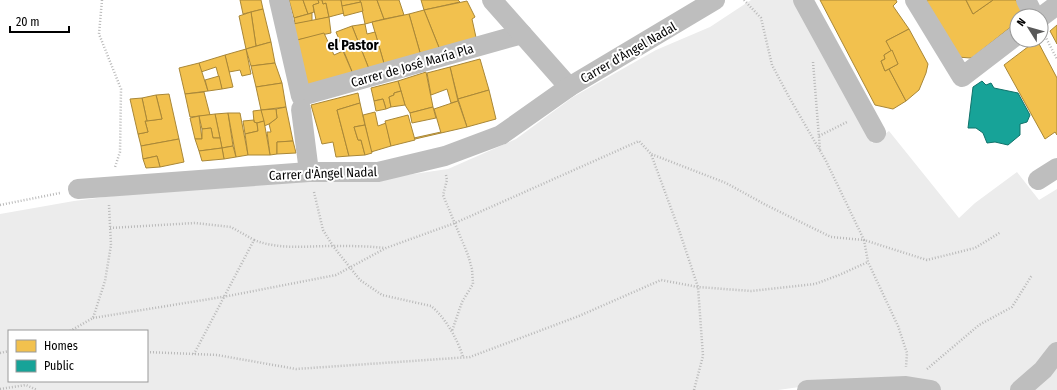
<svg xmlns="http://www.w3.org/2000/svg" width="1057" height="390" font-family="'Fira Sans Condensed',sans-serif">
<rect width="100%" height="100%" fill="#fff"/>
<path fill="#ececec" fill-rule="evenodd" d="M751,0H793L839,74L872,143L889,131L959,218L975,203L1017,172L1039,200L1057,189V390H807L814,385L778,390H0V214L74,201L290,173L379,179L448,169L516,139L573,97L656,50L710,27ZM9,331H147V381H9Z"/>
<g fill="#f2c14e" stroke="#a98737">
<path d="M240,0H261L263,9L243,14Z"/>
<path d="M289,0H303L308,14L294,18Z"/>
<path d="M303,0H318L319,3L313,5L314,12L308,14Z"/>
<path d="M318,0H322L323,4L326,3L329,17L316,20L313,5L319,3Z"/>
<path d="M322,0H341L344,13L329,17L326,3L323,4Z"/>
<path d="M341,0H360L361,2L342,6Z"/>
<path d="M360,0H377L384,19L365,24Z"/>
<path d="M377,0H399L404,15L384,19Z"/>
<path d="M421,0H458L460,2L424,10Z"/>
<path d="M820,0H896L897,2L893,6L909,29L886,41L892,50L884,55L885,59L881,61L885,71L889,69L906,101L893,109L875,105Z"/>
<path d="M926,0H966L973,14L993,0H1016L1025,16H1017V22L973,57L970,58L958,57Z"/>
<path d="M966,0H993L973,14Z"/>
<path d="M467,1L475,17L472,19L477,42L440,50L424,10Z"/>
<path d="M361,2L363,11L344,16L342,6Z"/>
<path d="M263,9L271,42L256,46L251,12Z"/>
<path d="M424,10L440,50L421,56L409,14Z"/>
<path d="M251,12L256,46L246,49L239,16Z"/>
<path d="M312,13V21L295,24L294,18Z"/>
<path d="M409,14L421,56L385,67L372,22Z"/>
<path d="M329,17L331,33L297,40L293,24Z"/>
<path d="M365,24L367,34L375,32L385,67L369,69L352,26Z"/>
<path d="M1057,25V44L1050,31Z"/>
<path d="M352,26L369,69L353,74L336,32Z"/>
<path d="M909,29L928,64L926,73L919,90L906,101L889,69L898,64L886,41Z"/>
<path d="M324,33L334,55L343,51L353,74L307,87L297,40Z"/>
<path d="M1037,40L1057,78V135L1055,132L1045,139L1004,65Z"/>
<path d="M271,42L275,63L251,66L246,49Z"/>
<path d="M246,49L251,74L242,76L240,70L229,72L225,55Z"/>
<path d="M892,50L898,64L885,71L881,61L885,59L884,55Z"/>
<path d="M225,55L233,87L222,89L216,67L201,72L199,63Z"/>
<path d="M480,59L489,90L458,99L450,67Z"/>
<path d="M199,63L208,91L185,94L179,68Z"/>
<path d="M275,63L282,83L256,87L251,66Z"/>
<path d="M450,67L458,101L451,103L447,89L431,95L427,73Z"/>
<path d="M426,72L433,107L410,113L405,105L398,81Z"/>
<path d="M219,76L222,89L208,91L205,80Z"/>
<path d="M398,81L401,91L394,93V95L389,97L391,107L386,109L383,99L374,101L371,88Z"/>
<path d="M282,83L286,107L261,110L256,87Z"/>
<path d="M489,90L496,119L467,127L458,99Z"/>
<path d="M401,91L405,105L391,107L389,97L394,95V93Z"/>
<path d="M204,92L210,115L190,117L185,94Z"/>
<path d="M358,93L360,103L337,110L349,156L336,157L333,142L322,144L311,105Z"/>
<path d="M169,94L179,139L141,146L138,134L148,132L145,121L162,119L156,95Z"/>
<path d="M156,95L162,119L147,121L142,98Z"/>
<path d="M142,98L147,121H145L148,132L138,134L130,99Z"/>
<path d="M383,99L386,109L376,111L374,101Z"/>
<path d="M458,101L467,127L441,133L434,109Z"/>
<path d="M360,103L365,125L354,127L358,140H361L365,155L349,156L337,110Z"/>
<path d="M286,107L293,141L277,142V154L270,155L267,132H271L269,124L277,118L276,109Z"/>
<path d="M433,107L436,118L412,123L410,113Z"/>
<path d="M276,109L277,118L269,124L264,126L261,110Z"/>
<path d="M261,110L264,121L257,123L254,122L253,111Z"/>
<path d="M375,112L378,126L386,123L391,146L371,152L363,115Z"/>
<path d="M228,113L233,146L222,148L215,114Z"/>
<path d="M228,113H240L248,155L236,157Z"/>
<path d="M215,114L220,138H213L211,128L202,129L199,116Z"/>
<path d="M408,115L415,140L391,146L385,121Z"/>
<path d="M199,116L202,139H195L190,118Z"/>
<path d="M254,120V122L257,123L258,131L245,134L243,121Z"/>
<path d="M264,121L270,155H248L245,134L258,131L257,123Z"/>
<path d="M365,125L372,153L365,155L361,140H358L354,127Z"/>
<path d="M211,128L213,138H220L222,148L199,151L195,139H202V129Z"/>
<path d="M441,132V133L415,139L414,138Z"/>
<path d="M179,139L184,162L160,167L157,156L143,159L141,146Z"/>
<path d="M293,141L296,153L277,154V142Z"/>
<path d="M233,146L236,157L224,159L222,148Z"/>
<path d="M222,148L224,159L202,161L199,151Z"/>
<path d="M157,156L160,167L146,168L143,159Z"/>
</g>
<path fill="#17a398" stroke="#10726a" d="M982,81L986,85L991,83L994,88L1018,93L1030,115L1027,122L1020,124V135L1008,145L995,142L987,143L983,133L976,128H968L973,87Z"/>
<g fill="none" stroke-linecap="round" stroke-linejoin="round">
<g stroke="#b9b9b9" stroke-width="2.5" stroke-dasharray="1 2" stroke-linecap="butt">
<path d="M102,0L99,34L121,89L120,152L115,167"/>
<path d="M744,0L761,18L772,65L789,97L826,161L864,240L927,260L975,248L1001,232"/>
<path d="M1045,36L1057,59"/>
<path d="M813,62L820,150"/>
<path d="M819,136L847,122"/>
<path d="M446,175L447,180L443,195L468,255L472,269L473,284L462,302L452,331"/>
<path d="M314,192L323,230L333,246L360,280L382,295L431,306C445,317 458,340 463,357"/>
<path d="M0,205L60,193"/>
<path d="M110,228L195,223L231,227L254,240L194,354"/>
<path d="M254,240C279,250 306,246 333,246C350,246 368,246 385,248"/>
<path d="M93,318L228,296L336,275L386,248L455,223L639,141L651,154"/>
<path d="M70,331L93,318L105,281L111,245L109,205"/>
<path d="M147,352L217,355L296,369L470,357L579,316L661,280L698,287L751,291L815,284L839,275L868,262"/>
<path d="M0,353L9,351"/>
<path d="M927,369L979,325L1012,307L1032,275"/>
<path d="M0,389L26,385L37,390"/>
<path d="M694,390L703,356L698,287L679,230L651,154L726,183L766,205L831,237L864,240L868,262L898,326L907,353L906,367"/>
</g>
<g stroke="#bebebe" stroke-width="20">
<path d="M279,0L301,96L522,34"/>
<path d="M492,0L569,87"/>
<path d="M803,0L876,133"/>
<path d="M915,0L962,77L1017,35"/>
<path d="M1026,0L1034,16"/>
<path d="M1041,17L1057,5"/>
<path d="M301,109L309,172"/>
<path d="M1038,180L1057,168"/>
<path d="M78,189L309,172H378L445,156L501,135L569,87L715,0"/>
<path d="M807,390L906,386L931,390"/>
<path d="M1020,390L1043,370L1057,352"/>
</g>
</g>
<g text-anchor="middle" stroke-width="4" stroke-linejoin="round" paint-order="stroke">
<g font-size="13" fill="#000" stroke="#fff">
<text transform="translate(628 52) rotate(-30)" y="5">Carrer d'Àngel Nadal</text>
<text transform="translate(412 65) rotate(-16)" y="5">Carrer de José María Pla</text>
<text transform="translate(323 173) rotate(-2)" y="5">Carrer d'Àngel Nadal</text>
</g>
<g font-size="14" font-weight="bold" fill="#000" stroke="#fff">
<text x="353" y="50">el Pastor</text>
</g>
</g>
<rect x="8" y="330" width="140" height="52" fill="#ffffff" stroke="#999999"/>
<rect x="16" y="340" width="20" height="12" fill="#f2c14e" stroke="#999999"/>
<text x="44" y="350" font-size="12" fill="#000000">Homes</text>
<rect x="16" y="360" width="20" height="12" fill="#17a398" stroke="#999999"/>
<text x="44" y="370" font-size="12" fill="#000000">Public</text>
<g transform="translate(1029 28) rotate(307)"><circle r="19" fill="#ffffff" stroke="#999999"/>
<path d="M0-3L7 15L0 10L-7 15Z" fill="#595959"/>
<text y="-6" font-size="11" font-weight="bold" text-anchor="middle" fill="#000000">N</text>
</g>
<path d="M10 26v6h59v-6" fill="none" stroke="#000000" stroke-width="2"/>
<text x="16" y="26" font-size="12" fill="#000000" stroke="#ffffff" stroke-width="3" paint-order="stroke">20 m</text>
</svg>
